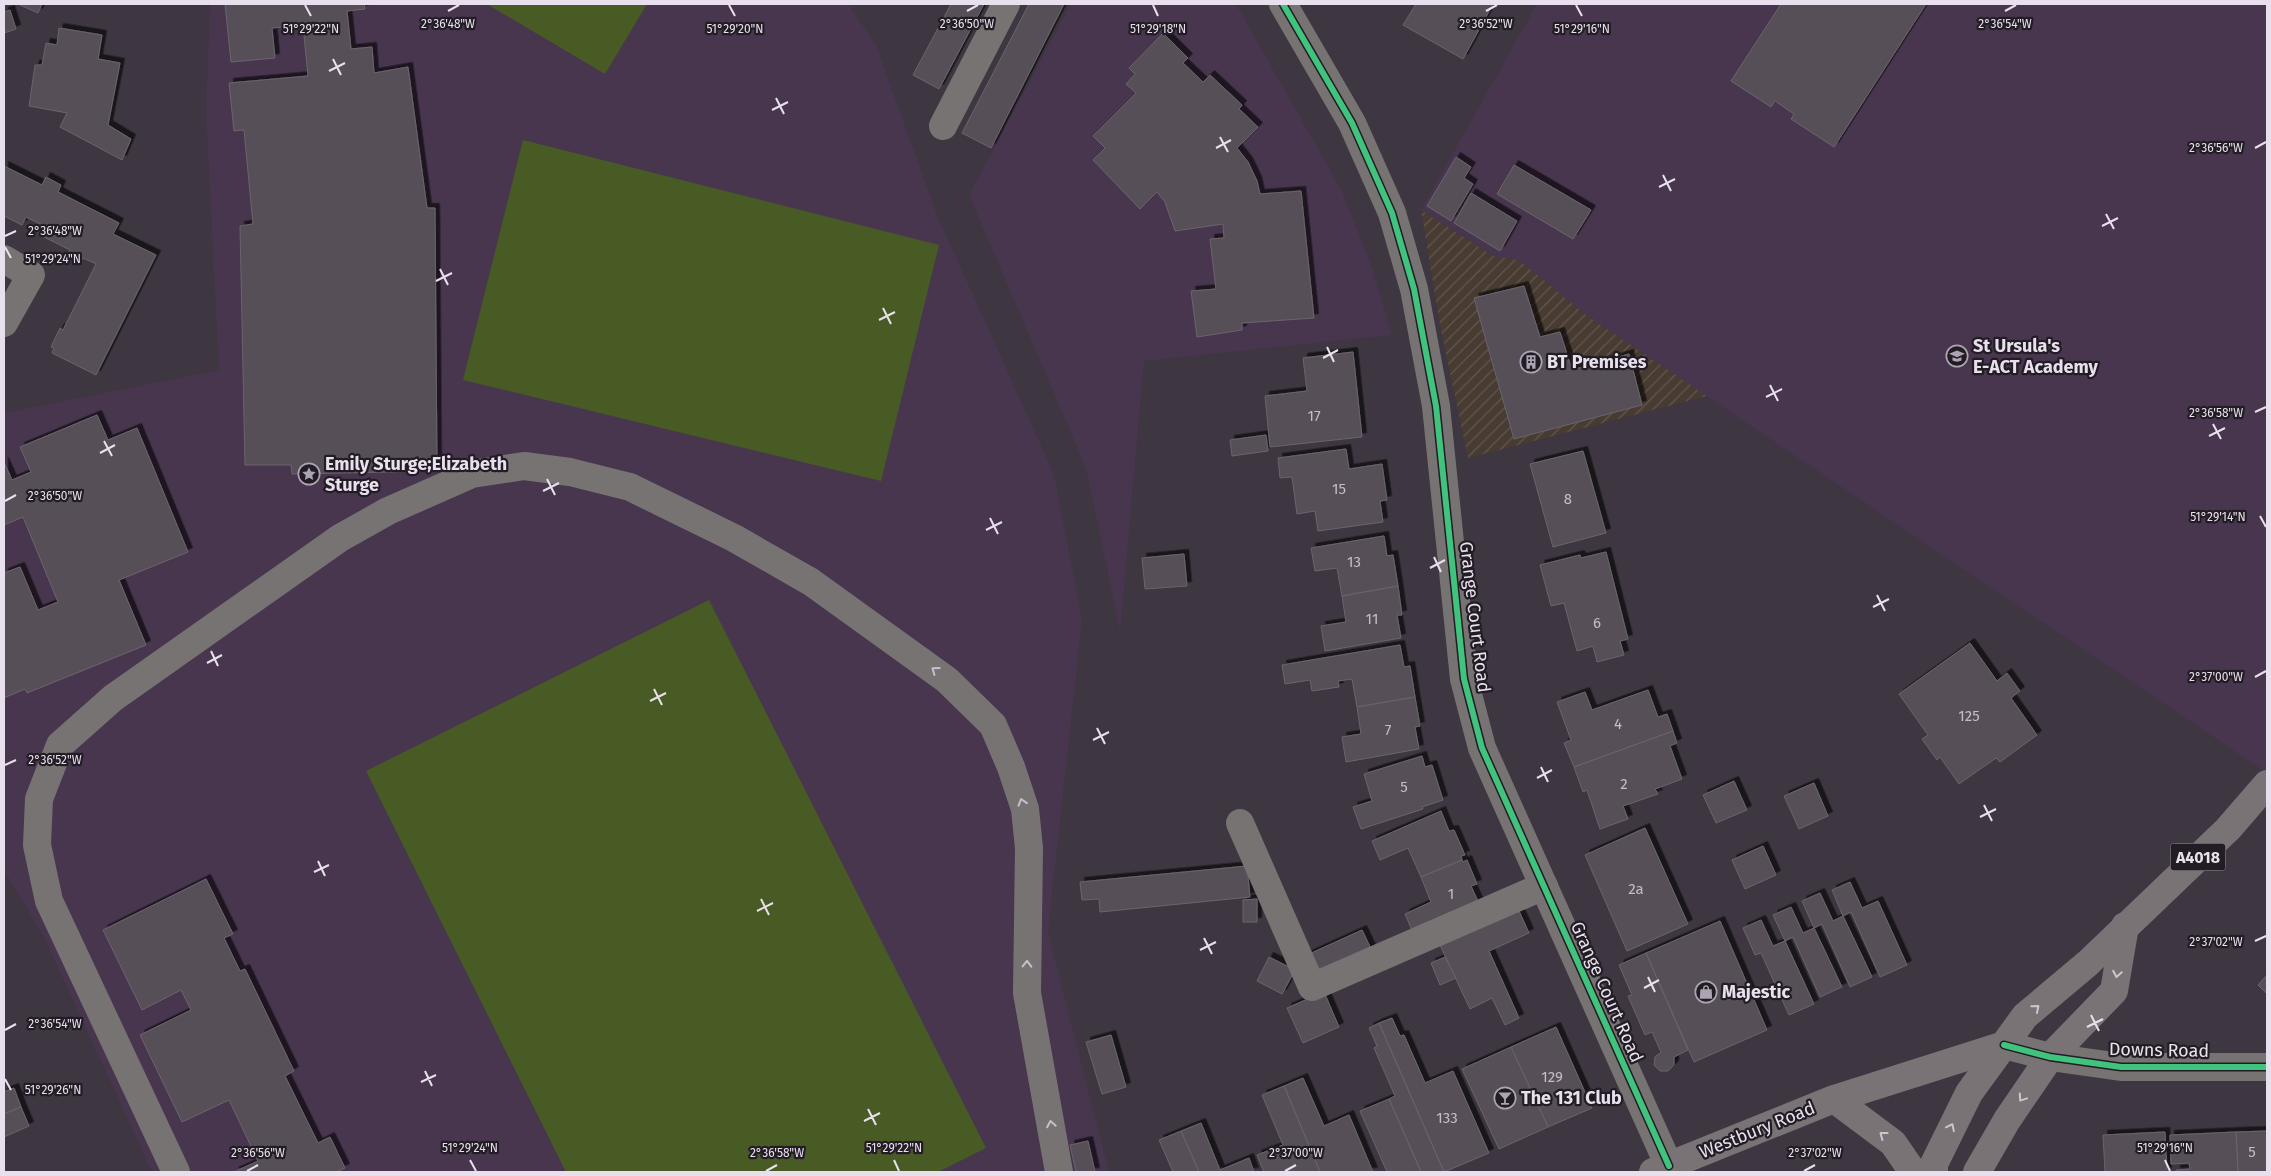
<svg xmlns="http://www.w3.org/2000/svg" width="2271" height="1176" font-family="'Fira Sans',sans-serif">
<defs>
<pattern id="industrial-furrows" width="10" height="10" patternUnits="userSpaceOnUse" patternTransform="scale(1.25)"><rect width="10" height="10" fill="#483b31"/><path d="M-1 1l2-2M0 10L10 0M9 11l2-2" fill="none" stroke="#62574f"/></pattern>
<filter id="shadow"><feDropShadow dx="4.5" dy="-4.5" stdDeviation="0" flood-color="#0009"/></filter>
</defs>
<rect width="100%" height="100%" fill="#3e3641"/>
<g fill="#48364f">
<path d="M210,4H848L876,45L937,215L1054,474L1082,619L1048,932L1109,1172H152L43,935L4,870V413L219,370L206,111Z"/>
<path d="M1071,4H1236L1342,191L1370,262L1392,335L1144,361L1120,632L1086,468L969,195Z"/>
<path d="M1537,4H2267V773L1586,315L1519,260L1493,256L1421,210Z"/>
</g>
<path fill="url(#industrial-furrows)" d="M1421,210L1493,256L1519,260L1586,315L1707,396L1468,458L1440,325Z"/>
<g fill="#495b24">
<path d="M487,4H647L605,74Z"/>
<path d="M523,140L939,245L881,481L463,380Z"/>
<path d="M709,600L986,1148L938,1172H566L366,771Z"/>
</g>
<g fill="#564f59" stroke="#6b646d" filter="url(#shadow)">
<path d="M18,4H42L38,13Z"/>
<path d="M225,4H364L365,9L347,11L351,49L372,47L374,73L408,67L427,208H435L437,471L292,474L291,465H245L240,226L253,224L244,130L234,131L229,83L308,76L303,25L272,28L275,58L231,62Z"/>
<path d="M951,4H984L939,89L913,75Z"/>
<path d="M1029,4H1064L991,148L962,133Z"/>
<path d="M1416,4H1493L1463,59L1403,25Z"/>
<path d="M1781,4H1926L1834,147L1791,119L1794,114L1775,101L1771,107L1731,81Z"/>
<path d="M10,10L16,29L4,33V12Z"/>
<path d="M59,28L102,35L98,59L120,63L108,125L131,139L122,160L60,127L67,113L29,106L35,65H42L46,43L57,45Z"/>
<path d="M1163,33L1188,58L1183,63L1203,82L1210,75L1242,105L1239,109L1258,127L1237,148L1248,162L1257,181L1260,194L1301,191L1314,318L1242,323V330L1197,337L1191,291L1216,289L1210,239L1224,238L1223,224L1175,231L1165,202L1157,192L1140,209L1093,160L1105,148L1093,136L1136,93L1126,84L1135,74L1129,68Z"/>
<path d="M1456,157L1471,167L1464,178L1473,184L1451,221L1427,206Z"/>
<path d="M1514,165L1591,210L1573,239L1497,194Z"/>
<path d="M4,166L42,185L46,177L61,185L58,192L119,223L113,234L156,255L96,375L52,353L54,348L51,347L60,328L63,330L96,264L83,258L81,261L68,254L70,250L38,234L42,225L26,217L22,225L4,216Z"/>
<path d="M1471,193L1517,221L1500,251L1454,223Z"/>
<path d="M1524,286L1540,337L1560,332L1572,370L1629,354L1642,405L1514,439L1474,298Z"/>
<path d="M1353,352L1362,437L1270,447L1265,396L1307,391L1303,358Z"/>
<path d="M97,415L108,440L137,428L188,552L119,580L146,645L27,693L25,689L4,698V573L20,567L38,610L58,602L23,517L4,525V462L12,480L31,472L20,447Z"/>
<path d="M1266,435L1268,451L1232,456L1230,440Z"/>
<path d="M1346,449L1349,469L1382,464L1387,500L1380,501L1383,522L1318,531L1315,511L1297,514L1292,477L1280,478L1278,458Z"/>
<path d="M1583,451L1606,533L1553,547L1530,464Z"/>
<path d="M1384,536L1387,556L1393,555L1398,586L1342,596L1337,568L1315,571L1311,548Z"/>
<path d="M1606,552L1628,639L1620,641L1624,655L1597,662L1593,646L1577,651L1564,603L1551,606L1540,565L1580,555L1581,558Z"/>
<path d="M1184,554L1187,586L1145,589L1142,558Z"/>
<path d="M1398,586L1402,615H1397L1401,638L1325,651L1321,626L1346,622L1342,596Z"/>
<path d="M1970,643L1997,681L2007,673L2020,691L2011,698L2037,735L2000,762L1996,758L1959,784L1940,757L1937,760L1922,739L1928,735L1899,694Z"/>
<path d="M1400,645L1404,667L1410,666L1415,697L1357,707L1352,679L1338,681L1339,687L1312,691L1310,680L1285,684L1282,665Z"/>
<path d="M1648,690L1658,717L1667,714L1673,731L1574,767L1564,743L1571,740L1557,702L1585,692L1592,710Z"/>
<path d="M1415,697L1420,726L1415,727L1419,749L1346,762L1342,737L1361,734L1357,707Z"/>
<path d="M1673,731L1677,743L1670,746L1682,779L1655,789L1658,794L1623,806L1628,819L1600,829L1587,790L1583,792L1574,767Z"/>
<path d="M1422,756L1425,767L1432,765L1443,800L1422,807L1423,809L1361,829L1353,807L1372,801L1364,774Z"/>
<path d="M1734,781L1747,810L1716,823L1703,795Z"/>
<path d="M1814,783L1828,816L1799,829L1784,796Z"/>
<path d="M1441,811L1449,831L1454,830L1465,855L1461,856L1462,860L1421,877L1408,848L1380,860L1372,841Z"/>
<path d="M1645,828L1688,924L1627,951L1585,855Z"/>
<path d="M1763,846L1776,875L1745,889L1732,860Z"/>
<path d="M1462,860L1463,862L1467,860L1477,884L1471,886L1480,906L1414,935L1405,914L1431,902L1421,877Z"/>
<path d="M1247,866L1250,897L1100,912L1099,899L1082,900L1080,882Z"/>
<path d="M206,879L233,934L224,938L240,971L245,969L294,1071L285,1076L318,1143L330,1137L345,1168L336,1172H234L258,1161L229,1100L182,1122L140,1035L191,1010L181,990L142,1010L103,930Z"/>
<path d="M1850,882L1862,908L1878,901L1907,965L1880,977L1851,912L1843,916L1832,890Z"/>
<path d="M1820,893L1833,921L1843,916L1872,977L1850,987L1822,924L1814,928L1802,901Z"/>
<path d="M1257,899V922H1243V900Z"/>
<path d="M1791,907L1803,933L1814,928L1842,987L1820,997L1793,937L1785,941L1773,915Z"/>
<path d="M1518,909L1529,933L1489,951L1519,1018L1505,1025L1492,998L1470,1009L1440,945Z"/>
<path d="M1761,920L1773,946L1785,941L1814,1004L1789,1015L1761,953L1755,955L1743,928Z"/>
<path d="M1720,921L1767,1030L1694,1062L1646,953Z"/>
<path d="M1362,930L1373,953L1317,978L1307,955Z"/>
<path d="M1646,953L1688,1050L1674,1057V1065L1668,1071H1660L1654,1065L1655,1057L1661,1052L1652,1032L1645,1035L1628,996L1632,995L1619,965Z"/>
<path d="M1269,957L1295,970L1282,994L1257,981Z"/>
<path d="M1445,957L1456,978L1440,985L1431,963Z"/>
<path d="M2267,975V994L2258,985Z"/>
<path d="M1324,992L1339,1027L1303,1043L1287,1008Z"/>
<path d="M1392,1018L1400,1036L1404,1035L1425,1083L1453,1071L1489,1153L1444,1172L1379,1023Z"/>
<path d="M1379,1023L1444,1172H1421L1389,1099L1395,1096L1374,1048L1377,1046L1369,1028Z"/>
<path d="M1556,1027L1592,1108L1548,1127L1511,1047Z"/>
<path d="M1111,1035L1126,1087L1102,1094L1086,1042Z"/>
<path d="M1511,1047L1548,1127L1499,1149L1462,1069Z"/>
<path d="M1303,1078L1324,1126L1349,1115L1373,1172H1320L1284,1086Z"/>
<path d="M1284,1086L1320,1172H1264L1257,1155L1283,1145L1262,1095Z"/>
<path d="M14,1088L21,1107L4,1114V1092Z"/>
<path d="M1389,1099L1421,1172H1387L1360,1111Z"/>
<path d="M21,1107L29,1126L4,1137V1114Z"/>
<path d="M1201,1123L1220,1170L1249,1158L1254,1172H1199L1181,1131Z"/>
<path d="M1181,1131L1199,1172H1173L1159,1140Z"/>
<path d="M2267,1131V1172H2238L2236,1132Z"/>
<path d="M2165,1132L2167,1172H2105L2103,1135Z"/>
<path d="M2236,1132L2238,1172H2176V1170L2190,1169L2189,1163L2171,1164L2170,1135Z"/>
<path d="M1088,1141L1095,1172H1076L1070,1145Z"/>
</g>
<g fill="none" stroke-linecap="round" stroke-linejoin="round">
<g stroke="#787373" stroke-width="28">
<path d="M1283,4L1352,123L1392,213L1414,289L1436,406L1464,679L1482,748L1669,1166"/>
<path d="M943,126L1006,4"/>
<path d="M4,259L31,275L4,323"/>
<path d="M1240,823L1312,987L1544,886"/>
<path d="M2004,1045L2050,1057L2121,1067H2267"/>
<path d="M176,1172L49,901L37,845L39,799L60,745L113,698L340,538L388,511L472,474L524,466L570,472L630,487L734,538L811,582L947,680L993,725L1011,767L1025,809L1029,848L1027,993L1059,1172"/>
</g>
<g stroke="#7a7375" stroke-width="28">
<path d="M1834,1099L1893,1143L1913,1172"/>
<path d="M1653,1172L1834,1099L2004,1045"/>
<path d="M1934,1172V1164L1969,1093L2025,1016L2088,963L2228,829L2267,784"/>
<path d="M1977,1172L2007,1120L2050,1057L2114,991L2125,926"/>
</g>
<g stroke="#221c25" stroke-width="9">
<g id="cycleway">
<path d="M1283,4L1352,123L1392,213L1414,289L1436,406L1464,679L1482,748L1669,1166"/>
<path d="M2004,1045L2050,1057L2121,1067H2267"/>
</g>
</g>
<use href="#cycleway" stroke="#40c37c" stroke-width="6"/>
</g>
<defs><path id="oneway-chevron" d="M-2-3.5L2.5 0L-2 3.5" fill="none" stroke-width="1.6" stroke-linecap="round" stroke-linejoin="round" transform="scale(1.25)"/></defs>
<g stroke="#c7bfc8">
<use href="#oneway-chevron" transform="translate(935 670) rotate(-144)"/>
<use href="#oneway-chevron" transform="translate(1022 802) rotate(-107)"/>
<use href="#oneway-chevron" transform="translate(1027 964) rotate(-89)"/>
<use href="#oneway-chevron" transform="translate(1051 1124) rotate(-100)"/>
</g>
<g stroke="#cdc5cf">
<use href="#oneway-chevron" transform="translate(2117 974) rotate(100)"/>
<use href="#oneway-chevron" transform="translate(2036 1008) rotate(-40)"/>
<use href="#oneway-chevron" transform="translate(2022 1098) rotate(124)"/>
<use href="#oneway-chevron" transform="translate(1951 1127) rotate(-64)"/>
<use href="#oneway-chevron" transform="translate(1883 1135) rotate(-143)"/>
</g>
<path fill="none" stroke="#e9e0ed" stroke-width="2" d="M305,5L311,16M729,5L735,16M1153,5L1158,16M1576,5L1582,16M448,11L459,5M967,11L978,5M1486,11L1497,5M2005,11L2016,5M333,59L341,75M329,71L345,63M776,98L784,114M772,110L788,102M1220,137L1228,152M1216,148L1231,140M2255,148L2266,142M1663,175L1671,191M1659,187L1675,179M2106,214L2114,229M2102,226L2118,218M5,236L16,231M5,247L11,258M440,269L448,285M436,281L452,273M883,308L891,324M879,320L895,312M1327,347L1334,362M1323,358L1338,350M1770,385L1778,401M1766,397L1782,389M2255,412L2266,407M2213,424L2221,439M2209,436L2225,428M104,441L112,456M100,453L115,445M547,479L555,495M543,491L559,483M5,501L16,495M2260,516L2266,527M990,518L998,534M986,530L1002,522M1434,557L1441,572M1430,568L1445,560M1877,595L1885,611M1873,607L1889,599M211,651L218,666M207,663L222,655M2255,677L2266,671M654,689L662,705M650,701L666,693M1097,728L1105,744M1093,740L1109,732M5,765L16,760M1541,767L1548,782M1537,778L1552,770M1984,805L1992,821M1980,817L1996,809M318,861L325,876M314,872L329,865M761,899L769,915M757,911L773,903M1204,938L1212,954M2255,941L2266,936M1200,950L1216,942M1648,977L1655,992M1644,988L1659,980M2091,1015L2099,1031M2087,1027L2103,1019M5,1030L16,1024M425,1071L432,1086M5,1079L11,1090M421,1082L436,1075M868,1109L876,1125M864,1121L880,1113M470,1160L476,1171M894,1160L899,1171M2165,1160L2170,1171M247,1171L258,1165M766,1171L777,1165M1285,1171L1296,1165M1804,1171L1815,1165"/>
<defs>
<g id="school-ring" transform="scale(1.125)"><circle r="9.5" fill="#221c25" stroke="#ada4b1" stroke-width="1.5"/><path d="M0-5L7-2L0 1L-7-2ZM-4 1L0 2.5L4 1V4Q0 6-4 4Z" fill="#ada4b1"/></g>
<g id="building-ring" transform="scale(1.125)"><circle r="9.5" fill="#221c25" stroke="#ada4b1" stroke-width="1.5"/><path d="M-4-6H4V6H1V3H-1V6H-4ZM-2.5-4.3h1.7v1.8h-1.7ZM.8-4.3h1.7v1.8H.8ZM-2.5-1h1.7V.8h-1.7ZM.8-1h1.7V.8H.8Z" fill="#ada4b1"/></g>
<g id="sight-ring" transform="scale(1.125)"><circle r="9.5" fill="#221c25" stroke="#ada4b1" stroke-width="1.5"/><path d="M0-6L1.8-2.2L6-1.7L2.9 1.2L3.7 5.4L0 3.3L-3.7 5.4L-2.9 1.2L-6-1.7L-1.8-2.2Z" fill="#ada4b1"/></g>
<g id="shop-ring" transform="scale(1.125)"><circle r="9.5" fill="#221c25" stroke="#ada4b1" stroke-width="1.5"/><path d="M-5-2.5h2.3a2.7 3.5 0 0 1 5.4 0H5L5.5 6h-11ZM-1.5-2.5h3a1.5 2.3 0 0 0-3 0Z" fill="#ada4b1"/></g>
<g id="bar-ring" transform="scale(1.125)"><circle r="9.5" fill="#221c25" stroke="#ada4b1" stroke-width="1.5"/><path d="M-6-5H6L.8 .8V4.5H3.5V6h-7V4.5H-.8V.8Z" fill="#ada4b1"/></g>
</defs>
<g fill-rule="evenodd">
<use href="#school-ring" x="1957" y="356"/>
<use href="#building-ring" x="1531" y="362"/>
<use href="#sight-ring" x="309" y="474"/>
<use href="#shop-ring" x="1706" y="992"/>
<use href="#bar-ring" x="1505" y="1098"/>
</g>
<g text-anchor="middle" stroke-width="4.5" stroke-linejoin="round" paint-order="stroke">
<g font-size="15" fill="#c4bcc8">
<text x="1314" y="421">17</text>
<text x="1339" y="494">15</text>
<text x="1568" y="504">8</text>
<text x="1354" y="567">13</text>
<text x="1372" y="624">11</text>
<text x="1597" y="628">6</text>
<text x="1969" y="721">125</text>
<text x="1618" y="729">4</text>
<text x="1388" y="735">7</text>
<text x="1624" y="789">2</text>
<text x="1404" y="792">5</text>
<text x="1636" y="894">2a</text>
<text x="1451" y="899">1</text>
<text x="1552" y="1082">129</text>
<text x="1447" y="1123">133</text>
<text x="2252" y="1157">5</text>
</g>
<rect fill="#221c25" stroke="#ada5b1" stroke-width="1" x="2170.5" y="843.5" width="55" height="27" rx="4"/>
<g font-size="16" font-weight="bold" fill="#e9e0ed">
<text x="2198" y="863">A4018</text>
</g>
<g font-size="18" font-weight="bold" fill="#e9e0ed" stroke="#221c25" text-anchor="start">
<text x="1973" y="352">St Ursula's<tspan x="1973" dy="21">E-ACT Academy</tspan></text>
<text x="1547" y="368">BT Premises</text>
<text x="325" y="470">Emily Sturge;Elizabeth<tspan x="325" dy="21">Sturge</tspan></text>
<text x="1722" y="998">Majestic</text>
<text x="1521" y="1104">The 131 Club</text>
</g>
<g font-size="18" fill="#e9e0ed" stroke="#221c25">
<text transform="translate(1475 617) rotate(83)" y="6">Grange Court Road</text>
<text transform="translate(1607 992) rotate(66)" y="6">Grange Court Road</text>
<text transform="translate(2159 1050) rotate(1)" y="6">Downs Road</text>
<text transform="translate(1757 1130) rotate(-22)" y="6">Westbury Road</text>
</g>
</g>
<g font-size="12" text-anchor="middle" fill="#e9e0ed" stroke="#221c25" stroke-width="4.5" stroke-linejoin="round" paint-order="stroke">
<text x="448" y="28">2°36'48"W</text>
<text x="967" y="28">2°36'50"W</text>
<text x="1486" y="28">2°36'52"W</text>
<text x="2005" y="28">2°36'54"W</text>
<text x="311" y="33">51°29'22"N</text>
<text x="735" y="33">51°29'20"N</text>
<text x="1158" y="33">51°29'18"N</text>
<text x="1582" y="33">51°29'16"N</text>
<text x="2216" y="152">2°36'56"W</text>
<text x="55" y="235">2°36'48"W</text>
<text x="53" y="263">51°29'24"N</text>
<text x="2216" y="417">2°36'58"W</text>
<text x="55" y="500">2°36'50"W</text>
<text x="2218" y="521">51°29'14"N</text>
<text x="2216" y="681">2°37'00"W</text>
<text x="55" y="764">2°36'52"W</text>
<text x="2216" y="946">2°37'02"W</text>
<text x="55" y="1028">2°36'54"W</text>
<text x="53" y="1094">51°29'26"N</text>
<text x="470" y="1152">51°29'24"N</text>
<text x="894" y="1152">51°29'22"N</text>
<text x="2165" y="1152">51°29'16"N</text>
<text x="258" y="1157">2°36'56"W</text>
<text x="777" y="1157">2°36'58"W</text>
<text x="1296" y="1157">2°37'00"W</text>
<text x="1815" y="1157">2°37'02"W</text>
</g>
<rect width="2271" height="1176" fill="none" stroke="#e9e0ed" stroke-width="10"/>
</svg>
